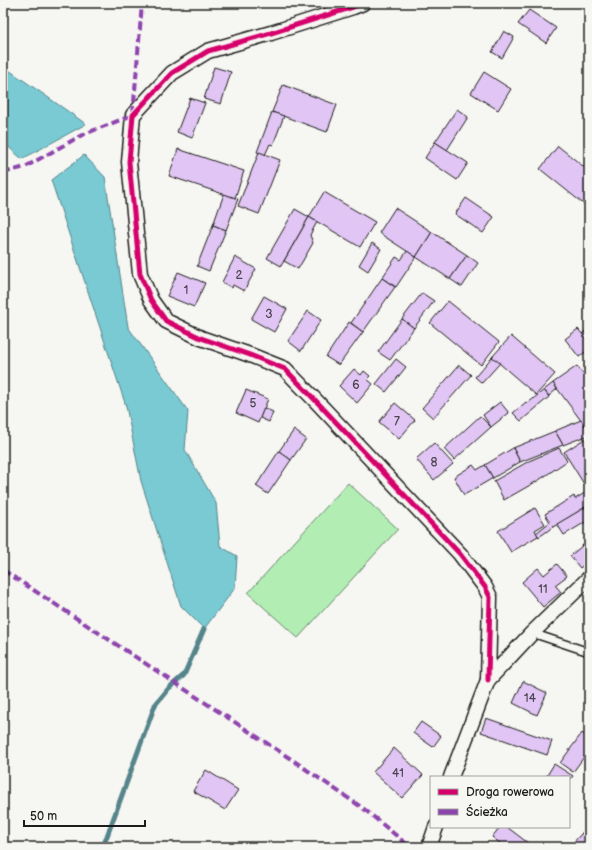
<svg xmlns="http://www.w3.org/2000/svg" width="592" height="850" font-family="'Balsamiq Sans',sans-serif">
<rect width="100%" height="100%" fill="#f6f6f2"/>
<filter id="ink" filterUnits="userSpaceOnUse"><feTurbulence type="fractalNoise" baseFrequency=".025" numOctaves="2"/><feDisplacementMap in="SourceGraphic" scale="8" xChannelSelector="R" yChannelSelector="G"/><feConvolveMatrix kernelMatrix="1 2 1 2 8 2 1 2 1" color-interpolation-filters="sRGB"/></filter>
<g filter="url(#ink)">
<path fill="#b2eeb4" stroke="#678568" d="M348,483L398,529L298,638L248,593Z"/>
<g fill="#79cad3" stroke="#54848a">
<path d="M3,66L86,124L22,159L3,142Z"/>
<path d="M84,155L105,177L128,327L188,411L185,450L216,503L220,546L237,556L235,588L204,629L181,606L141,481L126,406L51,180Z"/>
</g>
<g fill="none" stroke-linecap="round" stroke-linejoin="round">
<path stroke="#54848a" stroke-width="5" d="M103,847L155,705L169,688L184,675L204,629"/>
</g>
<g fill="#e1c5f4" stroke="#1c1c1c">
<path d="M529,10L556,28L546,43L518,24Z"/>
<path d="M504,31L514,37L502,58L492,52Z"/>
<path d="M214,67L231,72L221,104L204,99Z"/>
<path d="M484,72L511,89L498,110L471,93Z"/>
<path d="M283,85L337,105L327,132L272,112Z"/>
<path d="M190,98L205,103L192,138L177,132Z"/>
<path d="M457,109L468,117L447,150L435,142Z"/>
<path d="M272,112L284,116L273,145L270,144L265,155L257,152Z"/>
<path d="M435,142L468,163L457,180L425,158Z"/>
<path d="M558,146L589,171V201L586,206L540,169Z"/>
<path d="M178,149L244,171L235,198L169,176Z"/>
<path d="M259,152L280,160L259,214L238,206Z"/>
<path d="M324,192L375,222L360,247L309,217Z"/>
<path d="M224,194L238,199L226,230L213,225Z"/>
<path d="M466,198L494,217L483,233L455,214Z"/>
<path d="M395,208L432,232L416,257L379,233Z"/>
<path d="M295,209L309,217L281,266L267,258Z"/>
<path d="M309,217L317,222L310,235L313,243L298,269L284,261Z"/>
<path d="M213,225L226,230L209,271L197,266Z"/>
<path d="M432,232L467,255L450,279L416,257Z"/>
<path d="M372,243L381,249L368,271L359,265Z"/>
<path d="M407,251L416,257L396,287L382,278L396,257L401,260Z"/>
<path d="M467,255L478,263L462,287L450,279Z"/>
<path d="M235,257L256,269L244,291L233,285L232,288L222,282Z"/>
<path d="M178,272L205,283L194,307L167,296Z"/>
<path d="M382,278L395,287L363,332L351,323Z"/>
<path d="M422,293L434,301L414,328L402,319Z"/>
<path d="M264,296L287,309L274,332L251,319Z"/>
<path d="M448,301L499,342L481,365L430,323Z"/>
<path d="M308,311L321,320L301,351L288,341Z"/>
<path d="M402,319L414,328L390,360L378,352Z"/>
<path d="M349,322L363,332L339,365L326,357Z"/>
<path d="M589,328V342L582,334Z"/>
<path d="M578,329L589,342V349L579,357L565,339Z"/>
<path d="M511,336L555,374L536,395L492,357Z"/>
<path d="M492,357L500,363L482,383L475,377Z"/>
<path d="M396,359L406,367L386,392L376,384Z"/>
<path d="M459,365L471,375L433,418L422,408Z"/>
<path d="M577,366L589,382L588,430L553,383Z"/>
<path d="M354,369L361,375L364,371L370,376L367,379L373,384L357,403L339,386Z"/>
<path d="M553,383L557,389L549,396L544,390Z"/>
<path d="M246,390L268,399L258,423L236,413Z"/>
<path d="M544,390L549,397L521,421L513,413L526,402L528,403Z"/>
<path d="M500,402L509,413L491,427L483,415Z"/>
<path d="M395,403L415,420L399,439L379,422Z"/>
<path d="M264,408L273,412L269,422L260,418Z"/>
<path d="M480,416L491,427L454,460L444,449Z"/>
<path d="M581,420L588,430L589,435L563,445L555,431Z"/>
<path d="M294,430L306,439L291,460L279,451Z"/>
<path d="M555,431L563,445L520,462L513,448Z"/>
<path d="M589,436V492L564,452Z"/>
<path d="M434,443L453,464L434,480L416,459Z"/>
<path d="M513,448L520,462L493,478L485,465Z"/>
<path d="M559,448L567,461L539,480L504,500L494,481L529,461Z"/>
<path d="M279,451L291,460L268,494L256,486Z"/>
<path d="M473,465L477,470L485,465L493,478L464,495L454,477Z"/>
<path d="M588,491L589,505L553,527L539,537L536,533L550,522L545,514L574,496L575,499Z"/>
<path d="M589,505V520L564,535L557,524Z"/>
<path d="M535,508L545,524L535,530L538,536L511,552L498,531Z"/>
<path d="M589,540V561L580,568L570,556Z"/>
<path d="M557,564L567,576L555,585L561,592L543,607L522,582L538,568L544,575Z"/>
<path d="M523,681L547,693L537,715L513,703Z"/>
<path d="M486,718L552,741L547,755L481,732Z"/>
<path d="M421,722L441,736L433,747L413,733Z"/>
<path d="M582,733L589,738V750L573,772L560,763Z"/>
<path d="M394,748L423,775L402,798L373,772Z"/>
<path d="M554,764L573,776L569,781V777H546Z"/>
<path d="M206,770L238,790L225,810L193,791Z"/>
<path d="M589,825V840L582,833Z"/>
<path d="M500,827H507L528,843L524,847H505L492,837Z"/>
<path d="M582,833L589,840V847H569Z"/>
</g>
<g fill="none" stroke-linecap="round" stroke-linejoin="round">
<g stroke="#1c1c1c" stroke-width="10">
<path id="lane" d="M532,633L589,652"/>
</g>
<g stroke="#1c1c1c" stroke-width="17">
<g id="street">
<path d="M363,3L353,7L271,33L208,51L172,73L133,115L129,162L140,274L151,300L166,321L201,338L250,355L285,369L318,403L460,554L485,587L490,597L488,680"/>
<path d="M451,777L488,680L532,633L589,578"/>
<path d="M429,847L436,827"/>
</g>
</g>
<use href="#lane" stroke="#f6f6f2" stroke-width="7"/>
<use href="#street" stroke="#f6f6f2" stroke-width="14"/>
<g stroke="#8e44ad" stroke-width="4" stroke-dasharray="8 4" stroke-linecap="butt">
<path d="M3,173L25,167L82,135L133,115L142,3"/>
<path d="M3,570L291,759L364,809L410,847"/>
</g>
<g stroke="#f6f6f2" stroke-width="8">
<path id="cycleway" d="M363,3L353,7L271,33L208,51L172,73L133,115L129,162L140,274L151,300L166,321L201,338L250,355L285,369L318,403L460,554L485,587L490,597L488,680"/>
</g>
<use href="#cycleway" stroke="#d6006c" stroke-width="5"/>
</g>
</g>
<g text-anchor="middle" stroke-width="3" stroke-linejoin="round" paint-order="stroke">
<g font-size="12" fill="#4d4652">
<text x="239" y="279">2</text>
<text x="186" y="294">1</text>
<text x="269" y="318">3</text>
<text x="356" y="389">6</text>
<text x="253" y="407">5</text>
<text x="397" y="425">7</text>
<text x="434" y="466">8</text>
<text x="543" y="593">11</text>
<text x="530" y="702">14</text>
<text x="398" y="777">41</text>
</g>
</g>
<rect width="592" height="850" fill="none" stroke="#f6f6f2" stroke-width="16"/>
<rect x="8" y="8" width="576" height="834" fill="none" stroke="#1c1c1c" stroke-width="1.5" filter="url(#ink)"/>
<rect x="430" y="776" width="140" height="52" fill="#f6f6f2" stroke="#9f9f9c"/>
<rect x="438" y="789" width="20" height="6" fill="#d6006c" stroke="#9f9f9c"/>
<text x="466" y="796" font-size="12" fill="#1c1c1c">Droga rowerowa</text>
<rect x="438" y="809" width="20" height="6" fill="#8e44ad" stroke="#9f9f9c"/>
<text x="466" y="816" font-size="12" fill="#1c1c1c">Ścieżka</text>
<path d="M24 820v6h121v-6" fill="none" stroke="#1c1c1c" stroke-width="2"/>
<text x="30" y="820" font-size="12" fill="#1c1c1c" stroke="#f6f6f2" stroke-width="3" paint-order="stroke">50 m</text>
</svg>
